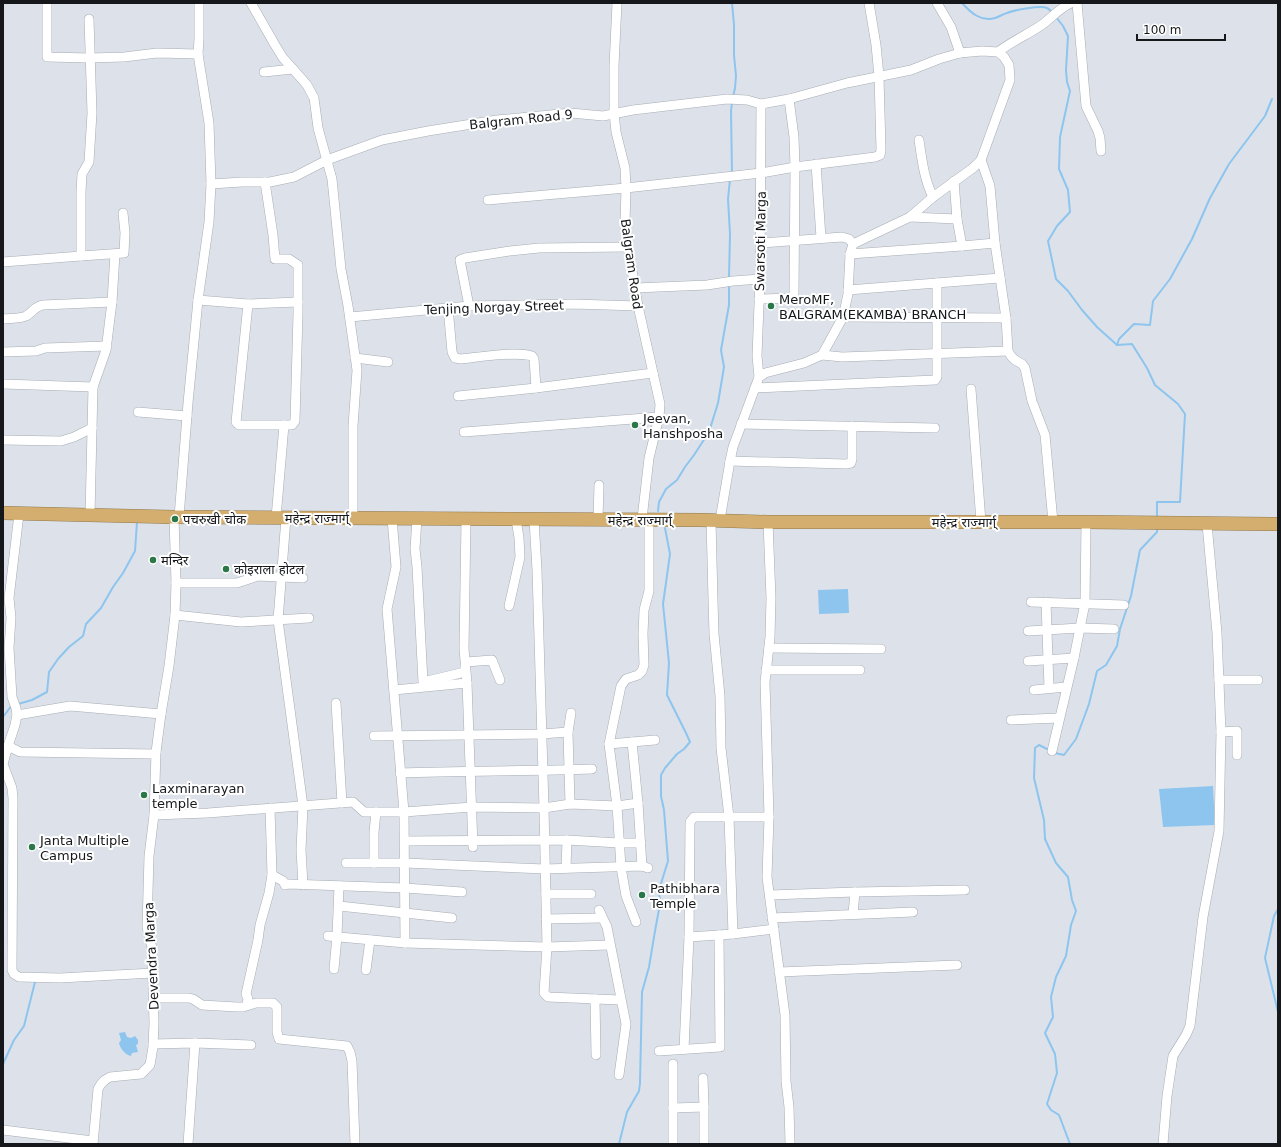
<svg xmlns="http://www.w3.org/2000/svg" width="1281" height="1147" font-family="'DejaVu Sans','Noto Sans Devanagari',sans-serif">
<rect width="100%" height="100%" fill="#dde2ea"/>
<g fill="#8dc5ee">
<path d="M848,589L849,613L819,614L818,590Z"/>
<path d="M1213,786L1215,825L1163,827L1159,789Z"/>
<path d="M125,1032L127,1037L131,1038L135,1036L138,1040V1044L136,1045L138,1052L132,1053L131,1056C125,1055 120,1048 119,1043L121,1040L119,1033Z"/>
</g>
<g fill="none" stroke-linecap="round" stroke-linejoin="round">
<g stroke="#8dc5ee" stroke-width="2">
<path d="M732,3L734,25V55L736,76L735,88L733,97"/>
<path d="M962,3C971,13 981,22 995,18C999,17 1003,14 1007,13C1014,10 1041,5 1047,8C1049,9 1051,11 1052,12"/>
<path d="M1056,17L1063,26L1068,36L1066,70L1067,82L1070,91L1060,137L1059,169L1068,190L1070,212L1057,226L1048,241L1056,279L1068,291L1082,310L1097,327L1117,345L1132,344L1147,368L1155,385L1178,404L1185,414L1180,502H1157V518"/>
<path d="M732,173L731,111L732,102"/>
<path d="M729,278L730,234L728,199L730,179"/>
<path d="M1117,345L1119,339L1134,324L1150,325L1153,301L1170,279L1192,239L1210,198L1229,164L1265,116L1272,99"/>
<path d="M658,511L659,502L666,489L677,480L685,467L694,455L709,432L718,403L724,367L721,350L729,305V285"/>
<path d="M18,704L32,700L47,692L49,672L58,659L69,647L83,636L86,624L101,608L113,587L123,573L135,551L137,522"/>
<path d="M3,717L12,705"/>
<path d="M1049,750L1039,745L1035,748L1034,778L1044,820L1045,839L1056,863L1068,877L1072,900L1076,911L1071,925L1066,956L1056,977L1051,997L1053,1017L1045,1033L1055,1054L1057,1073L1047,1104L1051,1110L1059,1115L1070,1144"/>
<path d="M1055,753L1064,755L1076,739L1089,704L1097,671L1106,665L1117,646L1120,629L1131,596L1140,550L1157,532V528"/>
<path d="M1278,909L1274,916L1265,958L1278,1012"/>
<path d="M3,1064L14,1040L24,1026L35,982"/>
<path d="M619,1144L627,1112L639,1091L640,1083L642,992L649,967L655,931L660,904L659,890L668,861L664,810L661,796V775L665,768L677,754L684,749L690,742L686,733L667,695L669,663L663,604L670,554L665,528"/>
</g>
<g stroke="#a7acb4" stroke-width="10">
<g id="minor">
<path d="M251,3L275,45L283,58L293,69"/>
<path d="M937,3L951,27L960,53"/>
<path d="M1077,3L1086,106L1098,131L1100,138L1101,151"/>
<path d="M47,5V57L90,58L124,57L157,53L198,54"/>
<path d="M998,52C1012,41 1029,34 1043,24C1052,17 1060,8 1071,3"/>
<path d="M264,72L293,69L307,85L314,98L318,128L332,179L341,269L348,306L357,370L353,426V518"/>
<path d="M919,140C922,160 924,179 933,197"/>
<path d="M981,160L990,186L995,243L1006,318L1008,351L1011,356L1015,360L1022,364L1025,368L1032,401L1045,435L1053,522"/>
<path d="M816,164L821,238"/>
<path d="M211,184L242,182H270L294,177L327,160L382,140L428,131L497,120L571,113L603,116L633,110L727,99L747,100L761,104L789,99"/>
<path d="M488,200L626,188L625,168L616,132L614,113V66L617,3"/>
<path d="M910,217L957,219L954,181"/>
<path d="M957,219L962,246"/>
<path d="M761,243L842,237L849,239L853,244"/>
<path d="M850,254L962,246L995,243"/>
<path d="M81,256V192L82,174L89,162L92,113L89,19"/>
<path d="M3,262L81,256L124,253L125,233L123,213"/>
<path d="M635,288L707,285L733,281L760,279"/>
<path d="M848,290L1000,278"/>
<path d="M198,300L248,304L298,302"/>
<path d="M248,304L236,422L239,425H292L295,421L298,313V265L289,259H275L273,235L265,182"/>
<path d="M469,306L460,260L465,258L510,251L539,248L628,247"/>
<path d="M448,307L452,352L455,358L461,359C479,357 515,351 532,356L534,359L536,388"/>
<path d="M350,317L469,306L573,304L638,306"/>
<path d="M843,317L1006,318"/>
<path d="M3,319C10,318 20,319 26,316C33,312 35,306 43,305L112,302"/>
<path d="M3,352L36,351L45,348L107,346"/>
<path d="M822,355L842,357L1008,351"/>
<path d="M355,358L388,362"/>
<path d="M759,377L757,356L760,279L761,104"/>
<path d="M3,384L93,387"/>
<path d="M755,388L935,380L937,377V283"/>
<path d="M971,389L981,522"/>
<path d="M458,396L536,388L653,373"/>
<path d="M138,412L187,416"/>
<path d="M741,424L935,428"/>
<path d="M464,432L659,417"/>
<path d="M3,440L61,441L74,437L92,428"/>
<path d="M730,461L846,464L851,463L852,459V426"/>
<path d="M19,514L9,598L11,618L9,648L12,697L16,708L17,715L15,725L8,746L3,764L12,788L13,798L12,970L14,974L19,977L60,978L153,973"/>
<path d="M90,515L93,387L106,350L112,302L115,254"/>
<path d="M179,517L188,403L198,300L209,222L211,184L209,123L198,54L199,39V3"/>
<path d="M276,518L284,425"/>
<path d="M286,518L278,620L303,806L301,850L303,885"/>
<path d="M392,518L396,567L387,609L404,812L405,943"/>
<path d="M417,518L415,549L417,567L423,682L465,672V666"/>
<path d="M466,519L464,649L467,683L473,847"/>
<path d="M598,519L599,485"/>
<path d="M642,519L649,458L659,417L660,404L638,306L628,247L625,223L626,188L761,173L795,167L875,157L880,155L881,150L879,76L876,45L869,3"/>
<path d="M534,520L537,570L544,808L547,947L544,993L548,997L620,1000"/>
<path d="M711,520L713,600L714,634L720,696L721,748L729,817L733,934"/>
<path d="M720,520L730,461L733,447L759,377L765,373L804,363L822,355L843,317L848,294L850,254L853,244L910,217L933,197L973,168L981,160L1010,80L1009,65L1004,57L998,52L982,51L960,53L939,59L911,70L847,83L789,99L794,137L795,167L794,294L792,297L790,298L759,299"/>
<path d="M768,522L771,598L770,637L765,682L769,817L767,877L785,1015L786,1081L789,1107L790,1144"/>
<path d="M176,583H237L258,576L303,578"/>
<path d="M1031,602L1124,605"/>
<path d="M1046,602L1049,688"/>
<path d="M509,606L520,557L519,538L516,519"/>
<path d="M175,615L241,622L309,618"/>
<path d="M1028,631L1080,628L1114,629"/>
<path d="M769,648L881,649"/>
<path d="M1028,661L1074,658"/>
<path d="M466,662L492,660L500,680"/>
<path d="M766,670H860"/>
<path d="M1219,680H1258"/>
<path d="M394,690L467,683"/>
<path d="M1034,690L1066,687"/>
<path d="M336,703L342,803"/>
<path d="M17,715L70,706L161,714"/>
<path d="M1011,720L1059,718"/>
<path d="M1221,732L1237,731V755"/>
<path d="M374,736L542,734L568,732"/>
<path d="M632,742L638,803L642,866"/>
<path d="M609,744L655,740"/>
<path d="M8,746L20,752L155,754L156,752"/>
<path d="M1052,751L1074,658L1085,603L1086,522"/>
<path d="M400,773C464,771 528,771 592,769"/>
<path d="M570,804L568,732L571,713"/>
<path d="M154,815L208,813L353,802L364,812H404L472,807L544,808L570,804L617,806L638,803"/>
<path d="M405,841L567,840L619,843H641"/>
<path d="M346,863H405L545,869L642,866L648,868"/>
<path d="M374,863V832L376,812"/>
<path d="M566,868L567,840"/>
<path d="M272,875L283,881L285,885L288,884L405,888L462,892"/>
<path d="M546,894H591"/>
<path d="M770,895L855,892L965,890"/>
<path d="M339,906L452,918"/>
<path d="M599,910L607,927L626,1024L619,1075"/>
<path d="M853,914L855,892"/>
<path d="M772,918L913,912"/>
<path d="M546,919L602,918"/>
<path d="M636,922L626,896L621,867L617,806L609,744L621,686L626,679L638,675L642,671L644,665L643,634L644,610L649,591V520"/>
<path d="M328,936L405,943L547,947L609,945"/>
<path d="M689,937L733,934L774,929"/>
<path d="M334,969L337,936L339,886"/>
<path d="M366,970L370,940"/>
<path d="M779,972L957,965"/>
<path d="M154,998H189L193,999L202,1005L237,1007H243L256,1003H273L277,1007V1032L279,1039L347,1046L350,1052L352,1061L355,1144"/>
<path d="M595,999L596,1055"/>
<path d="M247,1005L248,999L246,994L258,940L260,925L269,893L272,875L270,808"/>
<path d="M195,1043L251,1045"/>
<path d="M153,1044L195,1043L188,1144"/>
<path d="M684,1049L689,937L690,822L694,817H769"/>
<path d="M659,1051L720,1047L719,935"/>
<path d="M704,1107V1144"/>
<path d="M673,1108L704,1107L703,1078"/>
<path d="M3,1130L93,1141"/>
<path d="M93,1144L98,1089L101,1084L105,1080L110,1077L141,1074L150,1065L153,1047L154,1023L152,948L147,927L149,856L154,815L156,752L161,714L169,666L175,615L176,583L174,517"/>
<path d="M673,1144V1064"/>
<path d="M1163,1144L1167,1096L1173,1056L1186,1035L1190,1026L1203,917L1219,831L1221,732L1217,633L1207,524"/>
</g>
</g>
<g stroke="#907951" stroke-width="14">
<path id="highway" d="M3,513L174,517L701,520L768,522H1086L1278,524"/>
</g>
<use href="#minor" stroke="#fff" stroke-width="9"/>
<use href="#highway" stroke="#d3ae6e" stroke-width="13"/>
</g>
<g fill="#2a7847" stroke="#fff" stroke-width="1.5">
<circle cx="771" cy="306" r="4"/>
<circle cx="635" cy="425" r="4"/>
<circle cx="175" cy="519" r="4"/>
<circle cx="153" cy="560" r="4"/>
<circle cx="226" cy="569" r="4"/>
<circle cx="144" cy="795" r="4"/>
<circle cx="32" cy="847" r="4"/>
<circle cx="642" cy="895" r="4"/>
</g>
<g text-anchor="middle" stroke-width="4" stroke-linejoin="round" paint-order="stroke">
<g font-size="13" fill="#15171a" stroke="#fff">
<text transform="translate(521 119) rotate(-6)" y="5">Balgram Road 9</text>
<text transform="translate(760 241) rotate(-89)" y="5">Swarsoti Marga</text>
<text transform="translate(632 264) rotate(82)" y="5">Balgram Road</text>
<text transform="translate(494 307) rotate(-2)" y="5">Tenjing Norgay Street</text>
<text x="317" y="523">महेन्द्र राज्मार्ग्</text>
<text x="640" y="525">महेन्द्र राज्मार्ग्</text>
<text x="964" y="527">महेन्द्र राज्मार्ग्</text>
<text transform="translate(151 956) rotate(-93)" y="5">Devendra Marga</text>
</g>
<g font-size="13" fill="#15171a" stroke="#fff" text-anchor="start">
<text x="779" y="304">MeroMF,<tspan x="779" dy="15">BALGRAM(EKAMBA) BRANCH</tspan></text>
<text x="643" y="423">Jeevan,<tspan x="643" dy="15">Hanshposha</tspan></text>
<text x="183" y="524">पचरुखी चोक</text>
<text x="161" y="565">मन्दिर</text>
<text x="234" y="574">कोइराला होटल</text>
<text x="152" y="793">Laxminarayan<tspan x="152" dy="15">temple</tspan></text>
<text x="40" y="845">Janta Multiple<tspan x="40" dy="15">Campus</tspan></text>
<text x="650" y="893">Pathibhara<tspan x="650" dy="15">Temple</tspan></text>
</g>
</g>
<rect width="1281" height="1147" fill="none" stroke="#15171a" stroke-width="8"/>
<path d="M1137 34v6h88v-6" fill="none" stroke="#15171a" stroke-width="2"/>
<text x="1143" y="34" font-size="12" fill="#15171a" stroke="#ffffff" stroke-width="3" paint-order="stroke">100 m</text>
</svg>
